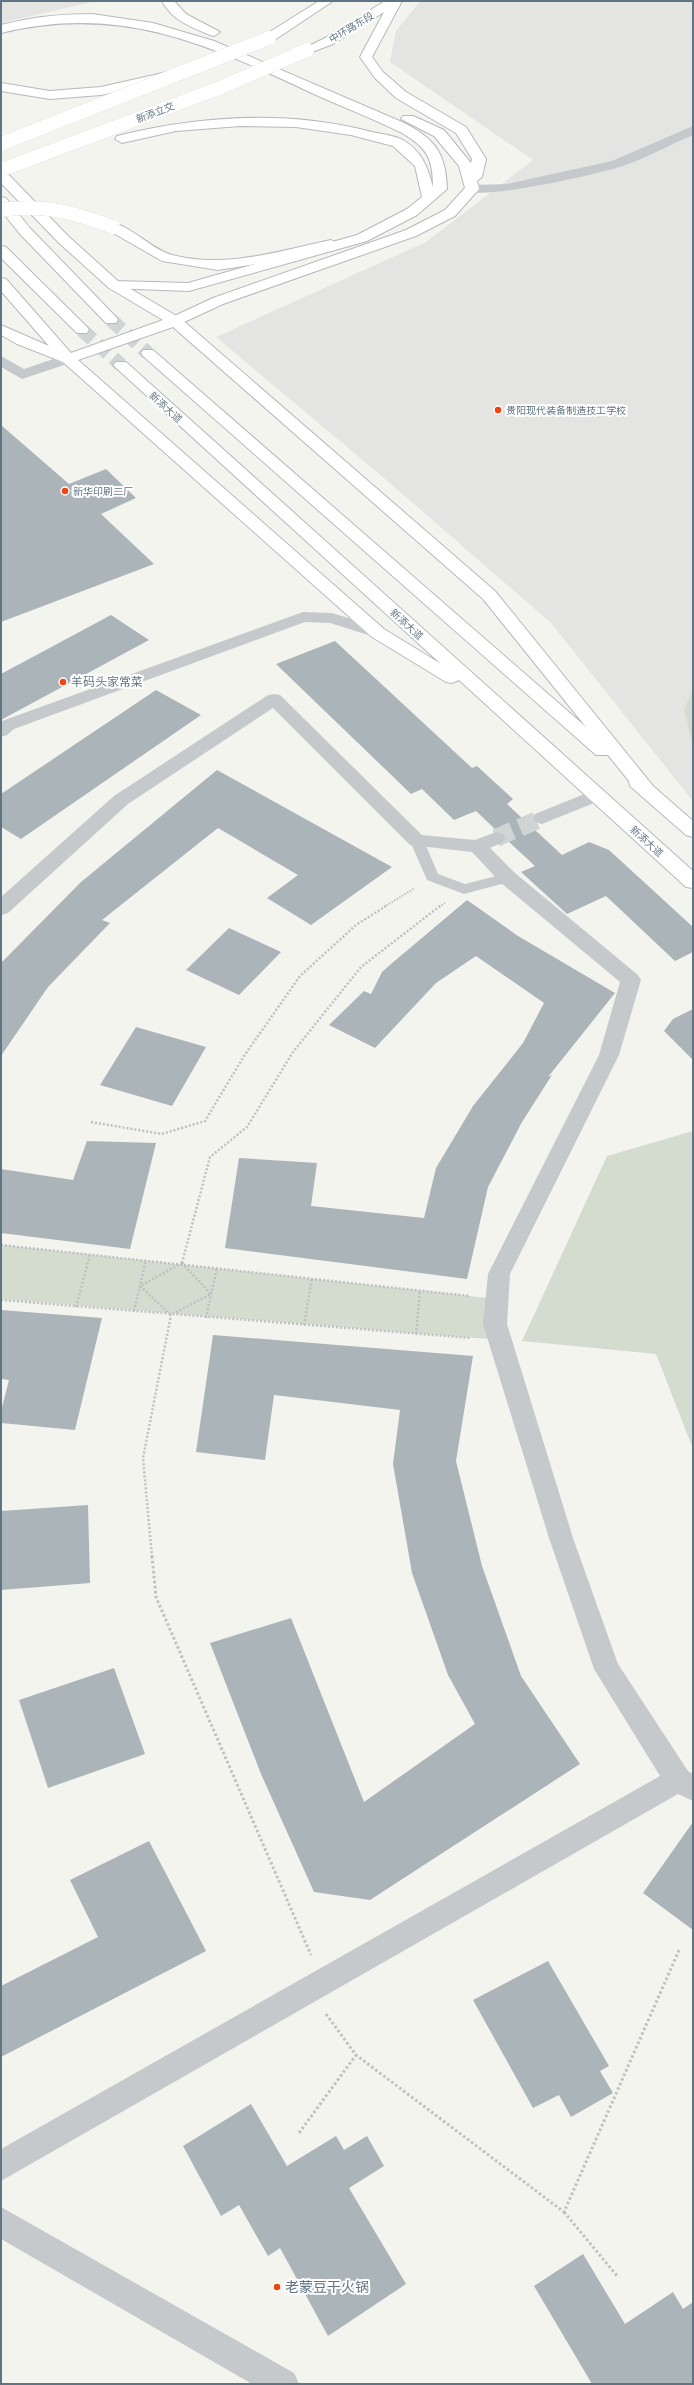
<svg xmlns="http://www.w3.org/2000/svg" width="694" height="2385" font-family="Montserrat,'Noto Sans SC',sans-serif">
<rect width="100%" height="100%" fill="#f4f4ef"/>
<g fill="#e4e5e3">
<path d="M1,1H97L1,23Z"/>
<path d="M420,1H693V801L551,623L391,484L216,337L426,242L533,160L390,62L396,31Z"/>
</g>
<g fill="#d4dcd0">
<path d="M693,690V746L684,709Z"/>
<path d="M693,1131V1449L656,1354L522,1341L607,1156Z"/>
<path d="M1,1245L497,1299L500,1340L1,1299Z"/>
</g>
<g fill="#abb4b8">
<path d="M1,425L69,484L106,469L136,498L101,514L154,564L1,622Z"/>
<path d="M111,615L149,640L1,720V674Z"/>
<path d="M335,641L472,768L477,766L513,799L507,804L562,855L589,842L609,850L693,927V952L675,961L606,896L567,914L521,872L535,866L507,840L504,833L497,831L476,811L454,820L422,789L411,794L276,664Z"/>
<path d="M156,690L201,715L21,839L1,827V794Z"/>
<path d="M217,770L392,867L311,925L267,898L298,875L218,828L102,920L110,923L48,987L1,1056V963L81,882Z"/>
<path d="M467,900L518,936L615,993L548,1077L552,1075L522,1122L488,1187L467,1279L225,1248L239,1158L317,1163L311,1206L424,1218L436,1168L473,1106L523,1043L544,1003L476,956L436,983L375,1048L329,1025L364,991L371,994L382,972L391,964Z"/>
<path d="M229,928L281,952L239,995L186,970Z"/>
<path d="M693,1009V1060L664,1031L673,1019Z"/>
<path d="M136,1027L206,1047L172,1106L100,1085Z"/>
<path d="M87,1141L156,1143L130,1249L1,1233V1169L73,1180Z"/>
<path d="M1,1310L102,1318L75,1430L1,1423V1411L9,1380L1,1379Z"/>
<path d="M213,1335L473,1356L456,1461L482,1566L521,1676L580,1764L370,1900L314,1892L261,1774L210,1643L291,1618L364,1802L475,1724L448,1675L412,1573L393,1464L400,1410L274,1395L265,1460L196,1452Z"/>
<path d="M88,1505L90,1583L1,1590V1511Z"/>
<path d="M114,1668L145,1754L48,1788L19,1700Z"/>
<path d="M693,1822V1930L643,1893Z"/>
<path d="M149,1841L206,1951L1,2057V1986L98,1937L70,1880Z"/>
<path d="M548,1961L609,2066L600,2071L613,2093L571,2117L559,2095L533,2108L473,2000Z"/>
<path d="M251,2104L287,2166L336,2136L344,2150L367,2136L384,2166L349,2188L406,2284L328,2336L280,2248L268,2256L239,2205L221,2216L183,2146Z"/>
<path d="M583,2254L625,2324L673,2292L683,2309L693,2302V2384H592L534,2286Z"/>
</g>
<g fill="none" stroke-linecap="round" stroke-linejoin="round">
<path stroke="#cfd4d4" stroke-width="18" stroke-dasharray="18 8" stroke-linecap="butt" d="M496,838L542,818"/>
<g stroke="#cfd4d4" stroke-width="14" stroke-dasharray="14 7" stroke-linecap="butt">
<path d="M111,320L148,353"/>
<path d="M82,330L121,365"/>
</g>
<g stroke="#b6babe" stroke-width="2">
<g id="primary">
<path d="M1,171L6,172L68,236L119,282L180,318L495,591L653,786L693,821V837L686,835L630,786L629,781L608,755H596L143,356L141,353L143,350H153L586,727L483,599L173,327L78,360L384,629L441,664L113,365L116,362H126L693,871V888L686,887L459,680L452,683L446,682L372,637L63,362L17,344L1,335V325L49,346L1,291V278L6,279L71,353L163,320L109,288L58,242L1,183Z"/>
<path d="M1,197L6,198L29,227L116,317L118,320L116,323H106L19,233L1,210Z"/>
<path d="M113,223C134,228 151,249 172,255C225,269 279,251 331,240L338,244L336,247L268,262L218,270L162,261L108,230L106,227Z"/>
<path d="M1,246L6,247L87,327L89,330L87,333H77L1,258Z"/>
</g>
</g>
<g stroke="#b5b9bc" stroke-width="2">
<g id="trunk">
<path d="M162,1H174L186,14L220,32L214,36L210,35C191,27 172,20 162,1Z"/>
<path d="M319,1H333L273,41H265L263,38L265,35Z"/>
<path d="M385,1H402L372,57L383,72L406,92L466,127L486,159L482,177L477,181L479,189L455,216L416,236L223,304L180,324H170L168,321L170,318L213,298L406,230L445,210L465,188L459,166L434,136L401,119L403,116H413L444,130L471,163L472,159L456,133L396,98L375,78L360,57L384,12L333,44L307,54L301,50L325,38Z"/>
<path d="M92,14L153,23L214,41L402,122C434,138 446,152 447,189L417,215L367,241L189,291L109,288L107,285L114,281L188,283L357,235L407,209L422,197L415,166L393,146L351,135L296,127L240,126L176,131L122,143L115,139L117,136C199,116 285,110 368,131C378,134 394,135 403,140C422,151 428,168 433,187C433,158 427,148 402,133C374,119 345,108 316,95C209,45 122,3 1,33V25C31,17 61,14 92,14Z"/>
<path d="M167,72L173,76L171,79L101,95L50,99L1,91V83L50,91L101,87Z"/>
</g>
</g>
<g stroke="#bec0c2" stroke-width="2" stroke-dasharray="1.5 1.5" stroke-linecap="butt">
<path d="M384,907L415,888"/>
<path d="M439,907L445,903"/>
</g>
<g stroke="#bec0c2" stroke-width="2.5" stroke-dasharray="2 2" stroke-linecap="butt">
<path d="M91,1122L162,1134L205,1121L244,1056L300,976L356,925L386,906"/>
<path d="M1,1245L470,1296"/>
<path d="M182,1263L210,1157L247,1127L293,1052L361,967L440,906"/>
<path d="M182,1263L211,1294L171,1315L140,1286Z"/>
<path d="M1,1300L471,1338"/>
<path d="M76,1307L90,1255"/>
<path d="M134,1311L146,1260"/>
<path d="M206,1318L217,1268"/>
<path d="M304,1325L312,1278"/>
<path d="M416,1334L420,1290"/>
<path d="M152,1557L143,1458L171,1315"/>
</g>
<g stroke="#bec0c2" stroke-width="3" stroke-dasharray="2.5 2.5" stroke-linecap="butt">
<path d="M152,1556L156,1597L311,1955"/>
<path d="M326,2014L356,2055L564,2212L680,1948"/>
<path d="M299,2133L356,2055"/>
<path d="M564,2212L618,2277"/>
</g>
<path fill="#c6c9cc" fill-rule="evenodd" d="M417,836L424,841L438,874L465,884L508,873L515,878L513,881L464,894L427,880L410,841Z"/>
<g fill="#c6c9cc" fill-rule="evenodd">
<path d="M693,126V135C669,145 645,159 620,167C600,173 475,203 465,189L472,185L507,184L612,161Z"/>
<path d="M68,354L76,359L73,362L22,379L1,367V356L24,369Z"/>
<path d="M303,612L332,613L384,629L387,633L384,637L378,638L330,623L305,622L14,729L7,735L1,737L2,721Z"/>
<path d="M274,694L280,695L422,835L475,840L496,832L503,834L506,838L503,842L490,848L515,873L638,975L641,980L619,1055L510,1274L507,1324L573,1538L618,1664L688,1771L693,1774V1801L678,1794L1,2181V2149L660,1776L594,1669L549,1538L483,1324L488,1274L599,1055L620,982L501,883L472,852L410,845L273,708L128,804L8,913L1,915V897L114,796L268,695Z"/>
<path d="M597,789L604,791L606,795L604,799L542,824L535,822L533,818L535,814Z"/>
<path d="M1,2207L294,2373L299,2384H252L1,2239Z"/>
</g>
<use href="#primary" fill="#fff" fill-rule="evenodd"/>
<use href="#trunk" fill="#fff" fill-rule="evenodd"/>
<g stroke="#b6babe" stroke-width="14" stroke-linecap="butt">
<path id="primary-bridge" d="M1,210C45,204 72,212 113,227"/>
</g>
<g stroke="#b5b9bc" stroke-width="14" stroke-linecap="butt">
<g id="trunk-bridge">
<path d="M1,144L269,38"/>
<path d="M1,170L222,87L307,50"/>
</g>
</g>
<use href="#primary-bridge" stroke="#fff" stroke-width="14"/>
<use href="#trunk-bridge" stroke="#fff" stroke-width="14"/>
</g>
<g fill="#f34410" stroke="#fff" stroke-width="1.5">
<circle cx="498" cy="410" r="4"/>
<circle cx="65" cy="491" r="4"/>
<circle cx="63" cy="682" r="4"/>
<circle cx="277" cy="2287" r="4"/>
</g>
<g text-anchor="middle" stroke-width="4" stroke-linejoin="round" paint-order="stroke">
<g font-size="10" fill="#607483" stroke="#fff">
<text transform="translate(351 27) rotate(-31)" y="4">中环路东段</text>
<text transform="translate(155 112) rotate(-21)" y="4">新添立交</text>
<text transform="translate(166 407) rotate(42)" y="4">新添大道</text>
<text transform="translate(407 624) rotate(42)" y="4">新添大道</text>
<text transform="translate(647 841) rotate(42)" y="4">新添大道</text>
</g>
<g font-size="10" fill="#607483" stroke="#fff" text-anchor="start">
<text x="506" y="414">贵阳现代装备制造技工学校</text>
<text x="73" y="495">新华印刷二厂</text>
</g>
<g font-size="12" fill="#607483" stroke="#fff" text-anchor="start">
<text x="71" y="686">羊码头家常菜</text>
</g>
<g font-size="14" fill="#607483" stroke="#fff" text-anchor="start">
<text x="285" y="2292">老蒙豆干火锅</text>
</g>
</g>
<rect width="694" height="2385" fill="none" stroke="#607483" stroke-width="4"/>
</svg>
